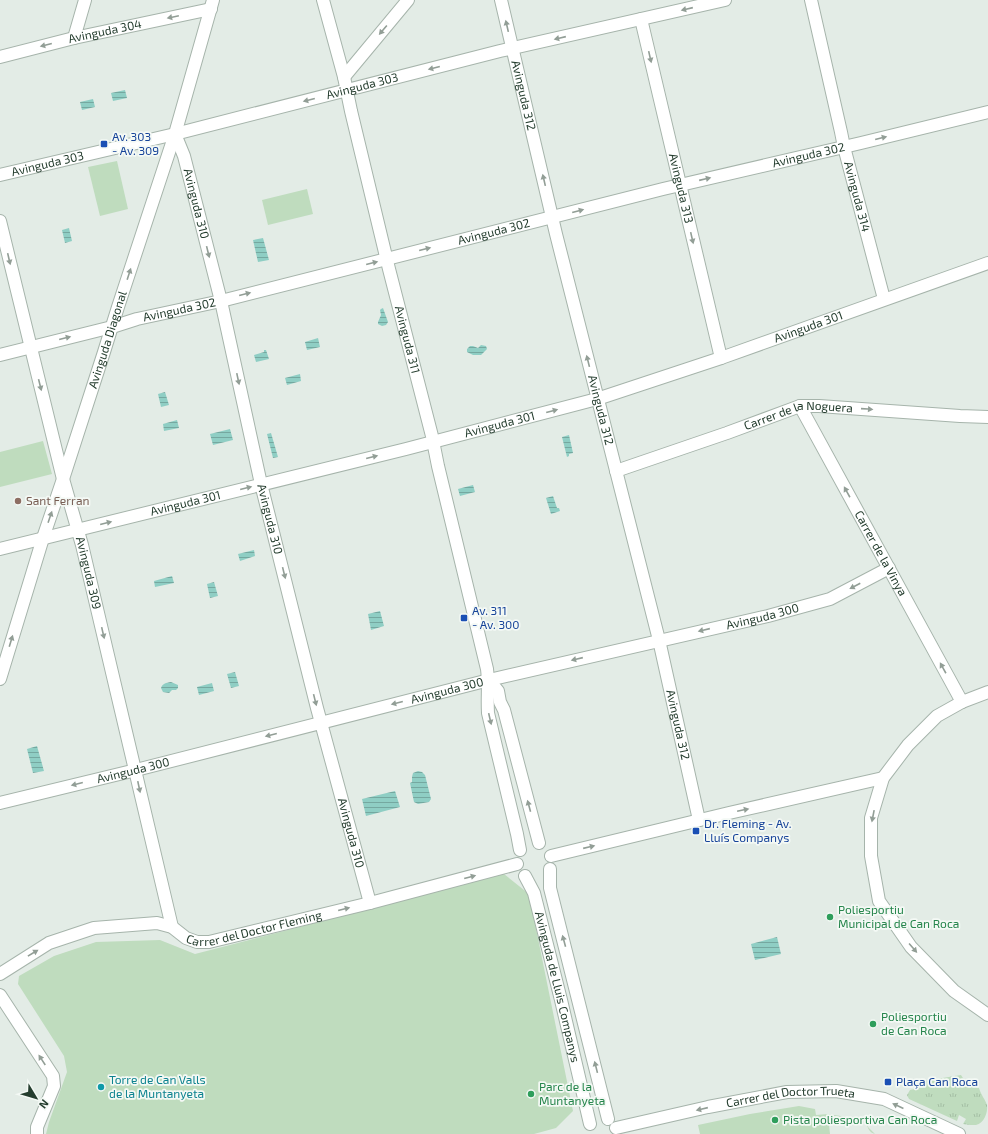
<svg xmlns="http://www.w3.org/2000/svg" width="988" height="1134" font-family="'Exo 2',sans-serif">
<defs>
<pattern id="park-tufts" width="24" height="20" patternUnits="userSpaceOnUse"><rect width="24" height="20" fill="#bfdcbe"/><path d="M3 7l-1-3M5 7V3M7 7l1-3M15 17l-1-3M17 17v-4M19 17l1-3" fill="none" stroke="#a4bea4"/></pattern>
<pattern id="water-rules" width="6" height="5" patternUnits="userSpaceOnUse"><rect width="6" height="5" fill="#8fcec4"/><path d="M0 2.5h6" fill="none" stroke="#75a8a0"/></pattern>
</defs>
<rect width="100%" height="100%" fill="#e3ece6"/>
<path fill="url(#park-tufts)" d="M961,1075C965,1082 971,1086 979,1088C981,1095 985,1099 987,1105C988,1113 984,1123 976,1125C972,1125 968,1125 963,1124L966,1119L959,1115L957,1121L909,1099L907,1095L910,1090L923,1087L924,1081Z"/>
<g fill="#bfdcbe">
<path d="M117,161L128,209L100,216L88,167Z"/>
<path d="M307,189L313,214L268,225L262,200Z"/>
<path d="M43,441L52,474L0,487V452Z"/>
<path d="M504,874L529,894L573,1111L556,1128L534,1134H46L49,1122L67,1072L64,1056L18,984L19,976L54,956L96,942L160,940L195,954Z"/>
<path d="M799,1106L815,1109L816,1115L828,1114L866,1120L868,1127L875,1134C869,1133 867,1126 865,1120L828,1115L830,1134H700L698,1125L750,1114Z"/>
</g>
<g fill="url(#water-rules)">
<path d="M125,90L127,98L113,101L111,93Z"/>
<path d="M93,99L95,107L82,110L80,102Z"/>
<path d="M69,228L72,241L65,243L62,230Z"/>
<path d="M263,238L269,260L258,262L253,240Z"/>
<path d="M383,308L388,322L386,325L382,326L378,324V322L381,315L380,310L381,309Z"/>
<path d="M318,338L320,347L307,350L305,342Z"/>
<path d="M481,345L486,346L487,349L481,355H473L467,352V349L470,346H473L478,348Z"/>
<path d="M264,350H266L269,359L256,362L254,355L264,352Z"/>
<path d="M300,374L301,381L287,385L285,378Z"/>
<path d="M165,392L169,405L161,407L158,394Z"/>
<path d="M177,420L179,428L164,431L163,424Z"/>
<path d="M230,429L233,440L213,445L210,434Z"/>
<path d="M271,433L278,457L273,458L267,434Z"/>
<path d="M569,435L573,453L569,454V456L567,457L562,437Z"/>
<path d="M473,485L475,492L460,496L458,489Z"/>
<path d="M553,496L557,508H559L560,511L551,514L546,498Z"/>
<path d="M254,550L255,556L240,561L238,554Z"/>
<path d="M172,576L174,583L155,587L154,581Z"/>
<path d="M214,582L218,596L210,598L207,584Z"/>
<path d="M380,611L384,626L371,630L368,614Z"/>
<path d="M235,672L239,686L231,688L227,674Z"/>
<path d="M171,682L178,685V688L176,690H172L169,693L163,692L161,688C163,683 166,683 171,682Z"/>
<path d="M212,683L214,691L199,695L197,687Z"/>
<path d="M37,746L44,771L33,773L27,749Z"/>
<path d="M418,771L422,772L425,775L431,799L429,802L418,804L414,802L410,783L412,782V777L413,773Z"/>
<path d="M395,791L400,807L366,816L362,799Z"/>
<path d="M777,937L781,954L755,960L751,944Z"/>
</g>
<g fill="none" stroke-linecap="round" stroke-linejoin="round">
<g stroke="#a6b4ab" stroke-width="14">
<g id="street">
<path id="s1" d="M323,0L344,77L351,111L389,269L432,436L438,466L487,669C489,684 487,698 488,713L517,834L520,850"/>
<path id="s2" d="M501,0L556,234L659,640L699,820"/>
<path id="s3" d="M811,0L841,132L844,147L884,299"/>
<path id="s4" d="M641,19L721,358"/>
<path d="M74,38L85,0"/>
<path id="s5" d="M0,57L74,38L211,9"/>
<path d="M344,77L408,0"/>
<path id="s6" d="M175,134L184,156L221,301L261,484L317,708L370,903"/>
<path id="s7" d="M0,175L175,134L500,51L725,0"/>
<path id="s8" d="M0,221L63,479L82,545L172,927"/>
<path id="s9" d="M0,355L112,327L137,319L221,301L663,189L861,143L988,112"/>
<path id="s10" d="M800,406L962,702"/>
<path id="s11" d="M616,471L727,433L800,406H819L960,416L988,417"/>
<path id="s12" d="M0,549L406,449L597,399L721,358L988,263"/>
<path id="s13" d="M0,679L43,538L63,479L104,352L118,307L175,134L213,0"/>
<path d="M489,680L498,691L500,702L504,710L539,843"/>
<path d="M988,692L962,702L937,716L908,745L883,778L871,818V856L879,901L911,947L954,991L988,1015"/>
<path id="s14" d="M0,803L136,770L489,680L768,616L830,599L889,568"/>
<path d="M551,856L729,813L883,778"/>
<path d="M550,869V888L608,1119"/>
<path id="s15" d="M525,876L534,893L561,1000L590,1124"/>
<path id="s16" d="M0,974L49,943L94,928L157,923L172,927L186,938L197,942H209L370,903L517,864"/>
<path d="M0,995L53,1076L54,1086L37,1127V1134"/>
<path id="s17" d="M616,1128L708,1107L787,1092L836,1091L884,1099L959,1134"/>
</g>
</g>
<use href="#street" stroke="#fff" stroke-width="12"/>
</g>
<defs><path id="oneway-solid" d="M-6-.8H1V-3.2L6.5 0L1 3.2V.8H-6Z"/></defs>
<g fill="#929e96">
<use href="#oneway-solid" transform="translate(687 9) rotate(167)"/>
<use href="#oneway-solid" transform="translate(173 17) rotate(168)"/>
<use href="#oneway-solid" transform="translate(507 26) rotate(-103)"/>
<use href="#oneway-solid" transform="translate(383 30) rotate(130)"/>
<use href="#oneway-solid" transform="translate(560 38) rotate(167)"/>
<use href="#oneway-solid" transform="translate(46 45) rotate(166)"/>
<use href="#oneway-solid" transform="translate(650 57) rotate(77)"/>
<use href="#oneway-solid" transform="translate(434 68) rotate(166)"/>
<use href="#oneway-solid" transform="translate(309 100) rotate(166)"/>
<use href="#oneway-solid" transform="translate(881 138) rotate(-14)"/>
<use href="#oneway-solid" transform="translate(705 179) rotate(-13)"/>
<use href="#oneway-solid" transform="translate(544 180) rotate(-103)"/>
<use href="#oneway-solid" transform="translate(578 211) rotate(-15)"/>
<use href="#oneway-solid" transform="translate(692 238) rotate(77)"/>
<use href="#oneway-solid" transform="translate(425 249) rotate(-14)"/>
<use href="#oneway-solid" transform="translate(208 252) rotate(76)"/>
<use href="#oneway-solid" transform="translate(9 259) rotate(77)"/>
<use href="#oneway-solid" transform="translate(372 263) rotate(-14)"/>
<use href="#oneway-solid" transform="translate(129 274) rotate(-72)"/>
<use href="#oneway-solid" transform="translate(245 294) rotate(-14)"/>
<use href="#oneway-solid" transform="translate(65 338) rotate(-14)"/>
<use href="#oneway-solid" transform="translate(588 361) rotate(-104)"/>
<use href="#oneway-solid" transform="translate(238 379) rotate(78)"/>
<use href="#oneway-solid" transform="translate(40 385) rotate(76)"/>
<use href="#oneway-solid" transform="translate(867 409) rotate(4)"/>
<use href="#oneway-solid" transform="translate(552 411) rotate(-15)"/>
<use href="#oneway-solid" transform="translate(372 457) rotate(-14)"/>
<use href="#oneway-solid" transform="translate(246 488) rotate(-14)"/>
<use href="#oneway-solid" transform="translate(847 492) rotate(-119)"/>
<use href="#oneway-solid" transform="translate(50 517) rotate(-71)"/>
<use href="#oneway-solid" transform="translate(106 523) rotate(-14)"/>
<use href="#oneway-solid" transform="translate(284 573) rotate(76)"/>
<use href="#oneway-solid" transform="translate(855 586) rotate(152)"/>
<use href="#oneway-solid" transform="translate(704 630) rotate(167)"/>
<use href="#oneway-solid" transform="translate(103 633) rotate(77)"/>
<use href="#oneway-solid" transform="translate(11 641) rotate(-73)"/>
<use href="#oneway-solid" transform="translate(577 659) rotate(167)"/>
<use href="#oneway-solid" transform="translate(943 668) rotate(-119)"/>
<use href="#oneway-solid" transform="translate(315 700) rotate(76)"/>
<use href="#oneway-solid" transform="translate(397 703) rotate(166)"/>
<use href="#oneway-solid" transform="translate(490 719) rotate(77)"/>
<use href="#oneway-solid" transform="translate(271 735) rotate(166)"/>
<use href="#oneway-solid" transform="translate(77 784) rotate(166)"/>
<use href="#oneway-solid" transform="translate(139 787) rotate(78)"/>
<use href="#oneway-solid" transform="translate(529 806) rotate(-105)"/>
<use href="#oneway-solid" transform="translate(743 810) rotate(-12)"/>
<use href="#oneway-solid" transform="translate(873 816) rotate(101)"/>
<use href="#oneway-solid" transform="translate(589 847) rotate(-13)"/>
<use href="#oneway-solid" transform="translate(470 877) rotate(-15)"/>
<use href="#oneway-solid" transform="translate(344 909) rotate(-14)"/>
<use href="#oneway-solid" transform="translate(564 941) rotate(-105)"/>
<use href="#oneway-solid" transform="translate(913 948) rotate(49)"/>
<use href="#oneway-solid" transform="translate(33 953) rotate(-31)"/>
<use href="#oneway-solid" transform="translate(42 1060) rotate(-123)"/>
<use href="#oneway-solid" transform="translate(596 1067) rotate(-104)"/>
<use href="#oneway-solid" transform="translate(898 1106) rotate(-155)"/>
<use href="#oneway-solid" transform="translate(702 1109) rotate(167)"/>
</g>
<g fill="#1a4fb4" stroke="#f4f9f5" stroke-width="1.5">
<rect x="100" y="140" width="8" height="8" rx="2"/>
<rect x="460" y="614" width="8" height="8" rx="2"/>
<rect x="692" y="827" width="8" height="8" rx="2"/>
<rect x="884" y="1078" width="8" height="8" rx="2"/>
</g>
<circle fill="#8d6e63" stroke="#f4f9f5" stroke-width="1.5" cx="18" cy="501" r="4"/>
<g fill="#2e9e5b" stroke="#f4f9f5" stroke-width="1.5">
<circle cx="830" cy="917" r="4"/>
<circle cx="873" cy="1024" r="4"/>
<circle cx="531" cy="1094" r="4"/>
<circle cx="775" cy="1120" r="4"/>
</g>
<circle fill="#0f9aa8" stroke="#f4f9f5" stroke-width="1.5" cx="101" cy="1087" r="4"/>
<g text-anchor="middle" stroke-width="3.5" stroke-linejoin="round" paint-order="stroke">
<g font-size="12" fill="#243d2e" stroke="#f4f9f5">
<text dy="4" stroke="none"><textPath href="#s5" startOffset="108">Avinguda 304</textPath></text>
<text dy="4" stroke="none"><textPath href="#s7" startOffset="373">Avinguda 303</textPath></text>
<text dy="4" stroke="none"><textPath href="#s2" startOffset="98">Avinguda 312</textPath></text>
<text dy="4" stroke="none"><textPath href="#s9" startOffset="833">Avinguda 302</textPath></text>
<text dy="4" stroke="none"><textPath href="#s7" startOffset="49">Avinguda 303</textPath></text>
<text dy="4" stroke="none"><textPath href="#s4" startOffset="174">Avinguda 313</textPath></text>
<text dy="4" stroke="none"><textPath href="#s3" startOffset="202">Avinguda 314</textPath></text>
<text dy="4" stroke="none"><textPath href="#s6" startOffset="73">Avinguda 310</textPath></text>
<text dy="4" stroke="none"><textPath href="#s9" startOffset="509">Avinguda 302</textPath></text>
<text dy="4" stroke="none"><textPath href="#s9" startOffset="185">Avinguda 302</textPath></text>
<text dy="4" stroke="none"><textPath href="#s12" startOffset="839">Avinguda 301</textPath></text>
<text dy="4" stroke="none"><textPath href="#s13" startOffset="356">Avinguda Diagonal</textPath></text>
<text dy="4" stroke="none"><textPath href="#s1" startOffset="350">Avinguda 311</textPath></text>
<text dy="4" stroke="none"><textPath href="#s2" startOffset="422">Avinguda 312</textPath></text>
<text dy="4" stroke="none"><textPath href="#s11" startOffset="192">Carrer de la Noguera</textPath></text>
<text dy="4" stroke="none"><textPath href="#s12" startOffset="515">Avinguda 301</textPath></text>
<text dy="4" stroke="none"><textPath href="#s12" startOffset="191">Avinguda 301</textPath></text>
<text dy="4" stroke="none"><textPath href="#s6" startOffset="397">Avinguda 310</textPath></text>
<text dy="4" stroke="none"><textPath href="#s10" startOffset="168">Carrer de la Vinya</textPath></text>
<text dy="4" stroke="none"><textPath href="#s8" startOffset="363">Avinguda 309</textPath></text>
<text dy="4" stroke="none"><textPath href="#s14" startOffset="785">Avinguda 300</textPath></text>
<text dy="4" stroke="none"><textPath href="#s14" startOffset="461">Avinguda 300</textPath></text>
<text dy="4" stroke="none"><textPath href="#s2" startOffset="746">Avinguda 312</textPath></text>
<text dy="4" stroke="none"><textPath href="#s14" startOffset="137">Avinguda 300</textPath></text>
<text dy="4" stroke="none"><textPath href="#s6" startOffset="721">Avinguda 310</textPath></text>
<text dy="4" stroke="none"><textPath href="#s16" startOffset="272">Carrer del Doctor Fleming</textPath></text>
<text dy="4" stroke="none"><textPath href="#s15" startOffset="116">Avinguda de Lluis Companys</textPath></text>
<text dy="4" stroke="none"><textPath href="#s17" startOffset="178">Carrer del Doctor Trueta</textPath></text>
</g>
<g font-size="12" fill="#164399" stroke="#f4f9f5" text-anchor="start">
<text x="112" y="141">Av. 303<tspan x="112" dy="14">- Av. 309</tspan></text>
<text x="472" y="615">Av. 311<tspan x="472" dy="14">- Av. 300</tspan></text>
<text x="704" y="828">Dr. Fleming - Av.<tspan x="704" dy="14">Lluís Companys</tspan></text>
<text x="896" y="1086">Plaça Can Roca</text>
</g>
<g font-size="12" fill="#785e54" stroke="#f4f9f5" text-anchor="start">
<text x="26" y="505">Sant Ferran</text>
</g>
<g font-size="12" fill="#27864d" stroke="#f4f9f5" text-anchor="start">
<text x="838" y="914">Poliesportiu<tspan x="838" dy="14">Municipal de Can Roca</tspan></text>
<text x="881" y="1021">Poliesportiu<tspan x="881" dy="14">de Can Roca</tspan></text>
<text x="539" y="1091">Parc de la<tspan x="539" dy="14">Muntanyeta</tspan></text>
<text x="783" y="1124">Pista poliesportiva Can Roca</text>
</g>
<g font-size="12" fill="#0d838f" stroke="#f4f9f5" text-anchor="start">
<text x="109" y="1084">Torre de Can Valls<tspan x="109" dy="14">de la Muntanyeta</tspan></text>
</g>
</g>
<g transform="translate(36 1098) rotate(128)" stroke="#f4f9f5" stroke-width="3" paint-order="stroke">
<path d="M0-3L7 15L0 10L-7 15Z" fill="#243d2e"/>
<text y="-6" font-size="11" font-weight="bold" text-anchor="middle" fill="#243d2e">N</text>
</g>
</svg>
